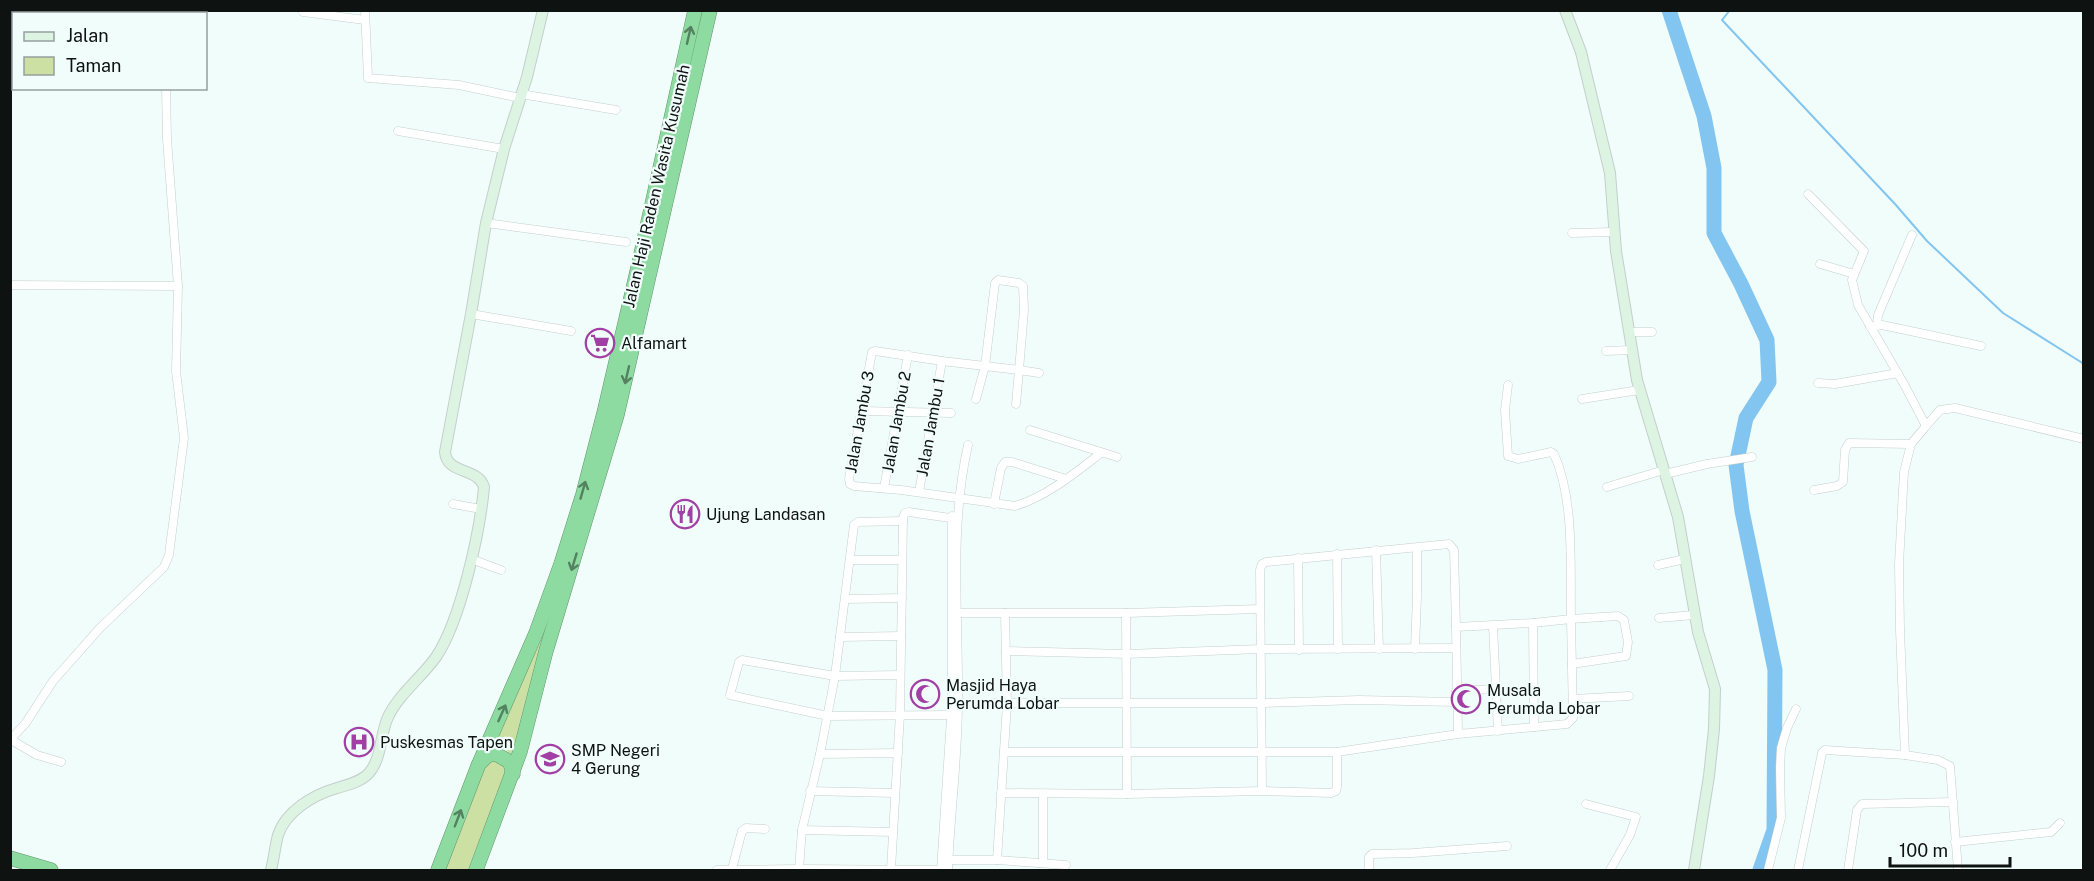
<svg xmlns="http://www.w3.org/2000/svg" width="2094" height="881" font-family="'Public Sans',sans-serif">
<rect width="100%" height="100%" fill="#f1fdfa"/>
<g fill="#cde0a4">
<path d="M561,586L516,759L506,750H488L542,639Z"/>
<path d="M494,755L508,769L469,870H443L486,759Z"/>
</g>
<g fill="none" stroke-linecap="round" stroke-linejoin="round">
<path stroke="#83c5f1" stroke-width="2" d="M1730,10L1722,20L1895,204L1927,241L2003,313L2084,364"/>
<path stroke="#83c5f1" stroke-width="15" d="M1669,10L1704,116L1714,168V233L1741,284L1767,340L1769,382L1746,418L1736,465L1742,511L1775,670L1774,830L1760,870"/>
<g stroke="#c4cfcd" stroke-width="9">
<g id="street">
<path d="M169,10V14"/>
<path d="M365,10L368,78L459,85L520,98"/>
<path d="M303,12L365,20"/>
<path d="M521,94L616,110"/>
<path d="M398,131L504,149"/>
<path d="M1808,194L1864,251L1852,280L1858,305L1905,386L1926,426"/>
<path d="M486,223L626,242"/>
<path d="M1572,233L1615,232"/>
<path d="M1820,264L1854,274"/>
<path d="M10,285L178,286"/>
<path d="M471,314L571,331"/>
<path d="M1877,326L1878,315L1912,235"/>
<path d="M1870,327L1882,325L1981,346"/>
<path d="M1629,332H1652"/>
<path d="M1606,351L1631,350"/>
<path d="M1818,383L1835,384L1898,373"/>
<path d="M1508,385L1505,410L1508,456L1518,459L1551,452L1554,454C1575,500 1570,568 1571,619L1618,616L1624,620L1628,642L1626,656L1572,664"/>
<path d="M976,399L985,366L995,283L998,280L1019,283L1023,286L1024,310L1019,370L942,361L875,351L872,352L849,479L850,484L854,486L901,490L1015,506C1046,497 1075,473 1101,453"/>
<path d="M1582,399L1639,390"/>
<path d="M1016,404L1019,370L1039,373"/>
<path d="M862,411L951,413"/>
<path d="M1030,430L1117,457"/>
<path d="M1665,474L1707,464L1752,457"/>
<path d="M1607,487L1664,470"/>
<path d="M884,488L908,355"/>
<path d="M1814,490L1837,486L1843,482L1845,450L1849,443L1911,444"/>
<path d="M919,492L942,361"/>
<path d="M453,504L481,509"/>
<path d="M994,504L1001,468L1005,462H1012L1066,479"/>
<path d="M1376,550L1379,649"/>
<path d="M1337,554L1338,649"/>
<path d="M1298,558L1299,650"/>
<path d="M471,559L501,570"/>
<path d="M850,560H902"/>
<path d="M1658,565L1685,559"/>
<path d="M846,599L902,598"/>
<path d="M953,613H1126L1260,609"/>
<path d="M1126,613L1127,794"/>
<path d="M1659,618L1694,615"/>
<path d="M1533,623L1534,727"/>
<path d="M1493,626L1498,731"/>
<path d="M840,637L901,636"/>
<path d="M1415,649L1417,596V548"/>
<path d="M1006,651L1127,654L1261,649L1456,648"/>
<path d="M900,675L835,676L742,660L739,662L730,695L828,716L951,715"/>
<path d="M1456,691L1495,689"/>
<path d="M1573,699L1629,696"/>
<path d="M952,703H1261L1359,700L1456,702"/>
<path d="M10,740L25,724L53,681L100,628L164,567L169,555L184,438L176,371L178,286L167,139L166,88"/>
<path d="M11,740L37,755L61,762"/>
<path d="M1004,752H1337L1458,734L1567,724L1573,718L1571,619L1533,623L1456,627L1458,734"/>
<path d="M820,754L898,753"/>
<path d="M810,791L895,793"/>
<path d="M1262,791L1260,570L1262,564L1266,562L1449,544L1454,550L1456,627"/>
<path d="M1001,793L1127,794L1262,791L1331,793L1336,791L1337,787V752"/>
<path d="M1586,804L1636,817L1630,835L1610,870"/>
<path d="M802,830L893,832"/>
<path d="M1955,842L2051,832L2060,823"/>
<path d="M946,860H997L1066,865"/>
<path d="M997,860L1007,704L1005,613"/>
<path d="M1043,863V794"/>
<path d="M732,869L742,831L746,828L765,829"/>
<path d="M799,869L802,830L820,754L835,676L854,525L858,522L903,521"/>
<path d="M891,869L900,714L903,518L905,513L909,512L957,519"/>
<path d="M717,870L799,869L936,870"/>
<path d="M941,870L952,703V516"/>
<path d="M948,870C950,814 958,758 958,701C959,616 949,529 968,445"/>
<path d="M1369,870V857L1372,854L1413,853L1507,846"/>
<path d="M1768,870L1781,818L1780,768L1781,748L1787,728L1796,709"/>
<path d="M1798,870L1822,753L1825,750L1905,755"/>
<path d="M1848,870L1857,810L1862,804L1953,802"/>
<path d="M1958,870L1950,766L1938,760L1905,755L1900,630L1899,564L1904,472L1911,444L1926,426L1940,410L1955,408L2084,439"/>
</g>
</g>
<g stroke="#c4cfcd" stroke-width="12">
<g id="secondary">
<path d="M1565,10L1581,52L1610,173L1616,251L1637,380L1678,517L1698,632L1715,689L1714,729L1709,776L1694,870"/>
<path d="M55,14L58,10"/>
<path d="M10,49L14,47"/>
<path d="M271,870C274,859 275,846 278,835C286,811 313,795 337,788C347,785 361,782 369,773C382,758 380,734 388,717C399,694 422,677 436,657C461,620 480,531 484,487C478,467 447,475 445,452L471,314L486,223L504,149L527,77L543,10"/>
</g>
</g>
<g stroke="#61956f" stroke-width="15">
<g id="highway">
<path d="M479,764L488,755L496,754L510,762L513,774"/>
<path d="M10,858L51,870"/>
<path d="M438,870L478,766L536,633L561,564L583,494L604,413L639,263L695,10"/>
<path d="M476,870L520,752L546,651L617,415L710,10"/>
</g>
</g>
<use href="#street" stroke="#fff" stroke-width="8"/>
<use href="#secondary" stroke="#ddf4e3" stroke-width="10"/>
<use href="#highway" stroke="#8edba1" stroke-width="14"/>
</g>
<defs><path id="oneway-shaft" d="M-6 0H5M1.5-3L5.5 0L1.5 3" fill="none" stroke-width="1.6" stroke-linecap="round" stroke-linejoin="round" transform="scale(1.5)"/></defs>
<g stroke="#548160">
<use href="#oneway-shaft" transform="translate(689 35) rotate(-77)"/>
<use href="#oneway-shaft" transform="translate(627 375) rotate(103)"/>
<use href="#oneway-shaft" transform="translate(583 490) rotate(-74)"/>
<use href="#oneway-shaft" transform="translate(574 562) rotate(107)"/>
<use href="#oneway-shaft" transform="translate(502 713) rotate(-66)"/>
<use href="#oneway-shaft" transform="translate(458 818) rotate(-69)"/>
</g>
<defs>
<g id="supermarket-ring" transform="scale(1.5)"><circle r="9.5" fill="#f1fdfa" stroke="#a13fa5" stroke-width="1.5"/><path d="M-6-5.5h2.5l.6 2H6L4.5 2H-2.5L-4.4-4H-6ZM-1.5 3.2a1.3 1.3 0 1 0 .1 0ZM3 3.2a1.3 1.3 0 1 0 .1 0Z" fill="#a13fa5"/></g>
<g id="restaurant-ring" transform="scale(1.5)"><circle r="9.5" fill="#f1fdfa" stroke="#a13fa5" stroke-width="1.5"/><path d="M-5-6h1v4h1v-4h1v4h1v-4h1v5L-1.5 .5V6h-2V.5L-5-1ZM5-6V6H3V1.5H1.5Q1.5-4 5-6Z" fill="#a13fa5"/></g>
<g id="mosque-ring" transform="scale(1.5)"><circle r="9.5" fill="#f1fdfa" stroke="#a13fa5" stroke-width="1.5"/><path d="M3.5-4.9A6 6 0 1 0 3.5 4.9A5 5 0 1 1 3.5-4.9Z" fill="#a13fa5"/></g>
<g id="hospital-ring" transform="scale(1.5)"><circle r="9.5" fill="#f1fdfa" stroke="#a13fa5" stroke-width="1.5"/><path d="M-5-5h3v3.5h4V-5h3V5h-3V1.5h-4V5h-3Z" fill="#a13fa5"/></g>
<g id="school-ring" transform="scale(1.5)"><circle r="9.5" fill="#f1fdfa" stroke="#a13fa5" stroke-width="1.5"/><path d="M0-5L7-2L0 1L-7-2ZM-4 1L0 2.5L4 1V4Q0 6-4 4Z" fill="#a13fa5"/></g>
</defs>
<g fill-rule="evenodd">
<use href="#supermarket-ring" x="600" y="343"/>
<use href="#restaurant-ring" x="685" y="514"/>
<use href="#mosque-ring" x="925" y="694"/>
<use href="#mosque-ring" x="1466" y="699"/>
<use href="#hospital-ring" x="359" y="742"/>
<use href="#school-ring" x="550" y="759"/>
</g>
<g text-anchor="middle" stroke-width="4.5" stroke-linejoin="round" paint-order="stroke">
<g font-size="16" fill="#0e1211" stroke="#f1fdfa">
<text transform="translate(656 186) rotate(-77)" y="6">Jalan Haji Raden Wasita Kusumah</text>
<text transform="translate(859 422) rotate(-80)" y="6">Jalan Jambu 3</text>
<text transform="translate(896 422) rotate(-80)" y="6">Jalan Jambu 2</text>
<text transform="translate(930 427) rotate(-80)" y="6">Jalan Jambu 1</text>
</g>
<g font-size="16" fill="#0e1211" stroke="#f1fdfa" text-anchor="start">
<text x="621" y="349">Alfamart</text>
<text x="706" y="520">Ujung Landasan</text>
<text x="946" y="691">Masjid Haya<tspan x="946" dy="18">Perumda Lobar</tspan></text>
<text x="1487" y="696">Musala<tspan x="1487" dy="18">Perumda Lobar</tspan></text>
<text x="380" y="748">Puskesmas Tapen</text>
<text x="571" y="756">SMP Negeri<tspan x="571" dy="18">4 Gerung</tspan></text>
</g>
</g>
<rect width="2094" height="881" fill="none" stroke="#0e1211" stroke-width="24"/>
<rect x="12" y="12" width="195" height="78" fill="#f1fdfa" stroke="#969f9d" stroke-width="1.5"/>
<rect x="24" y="32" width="30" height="9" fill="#ddf4e3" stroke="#969f9d" stroke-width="1.5"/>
<text x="66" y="42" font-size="18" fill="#0e1211">Jalan</text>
<rect x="24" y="57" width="30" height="18" fill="#cde0a4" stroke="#969f9d" stroke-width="1.5"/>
<text x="66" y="72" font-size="18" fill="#0e1211">Taman</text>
<path d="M1890 857v9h120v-9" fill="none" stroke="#0e1211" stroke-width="3"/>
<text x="1899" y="857" font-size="18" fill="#0e1211" stroke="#f1fdfa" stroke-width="4.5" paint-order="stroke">100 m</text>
</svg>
